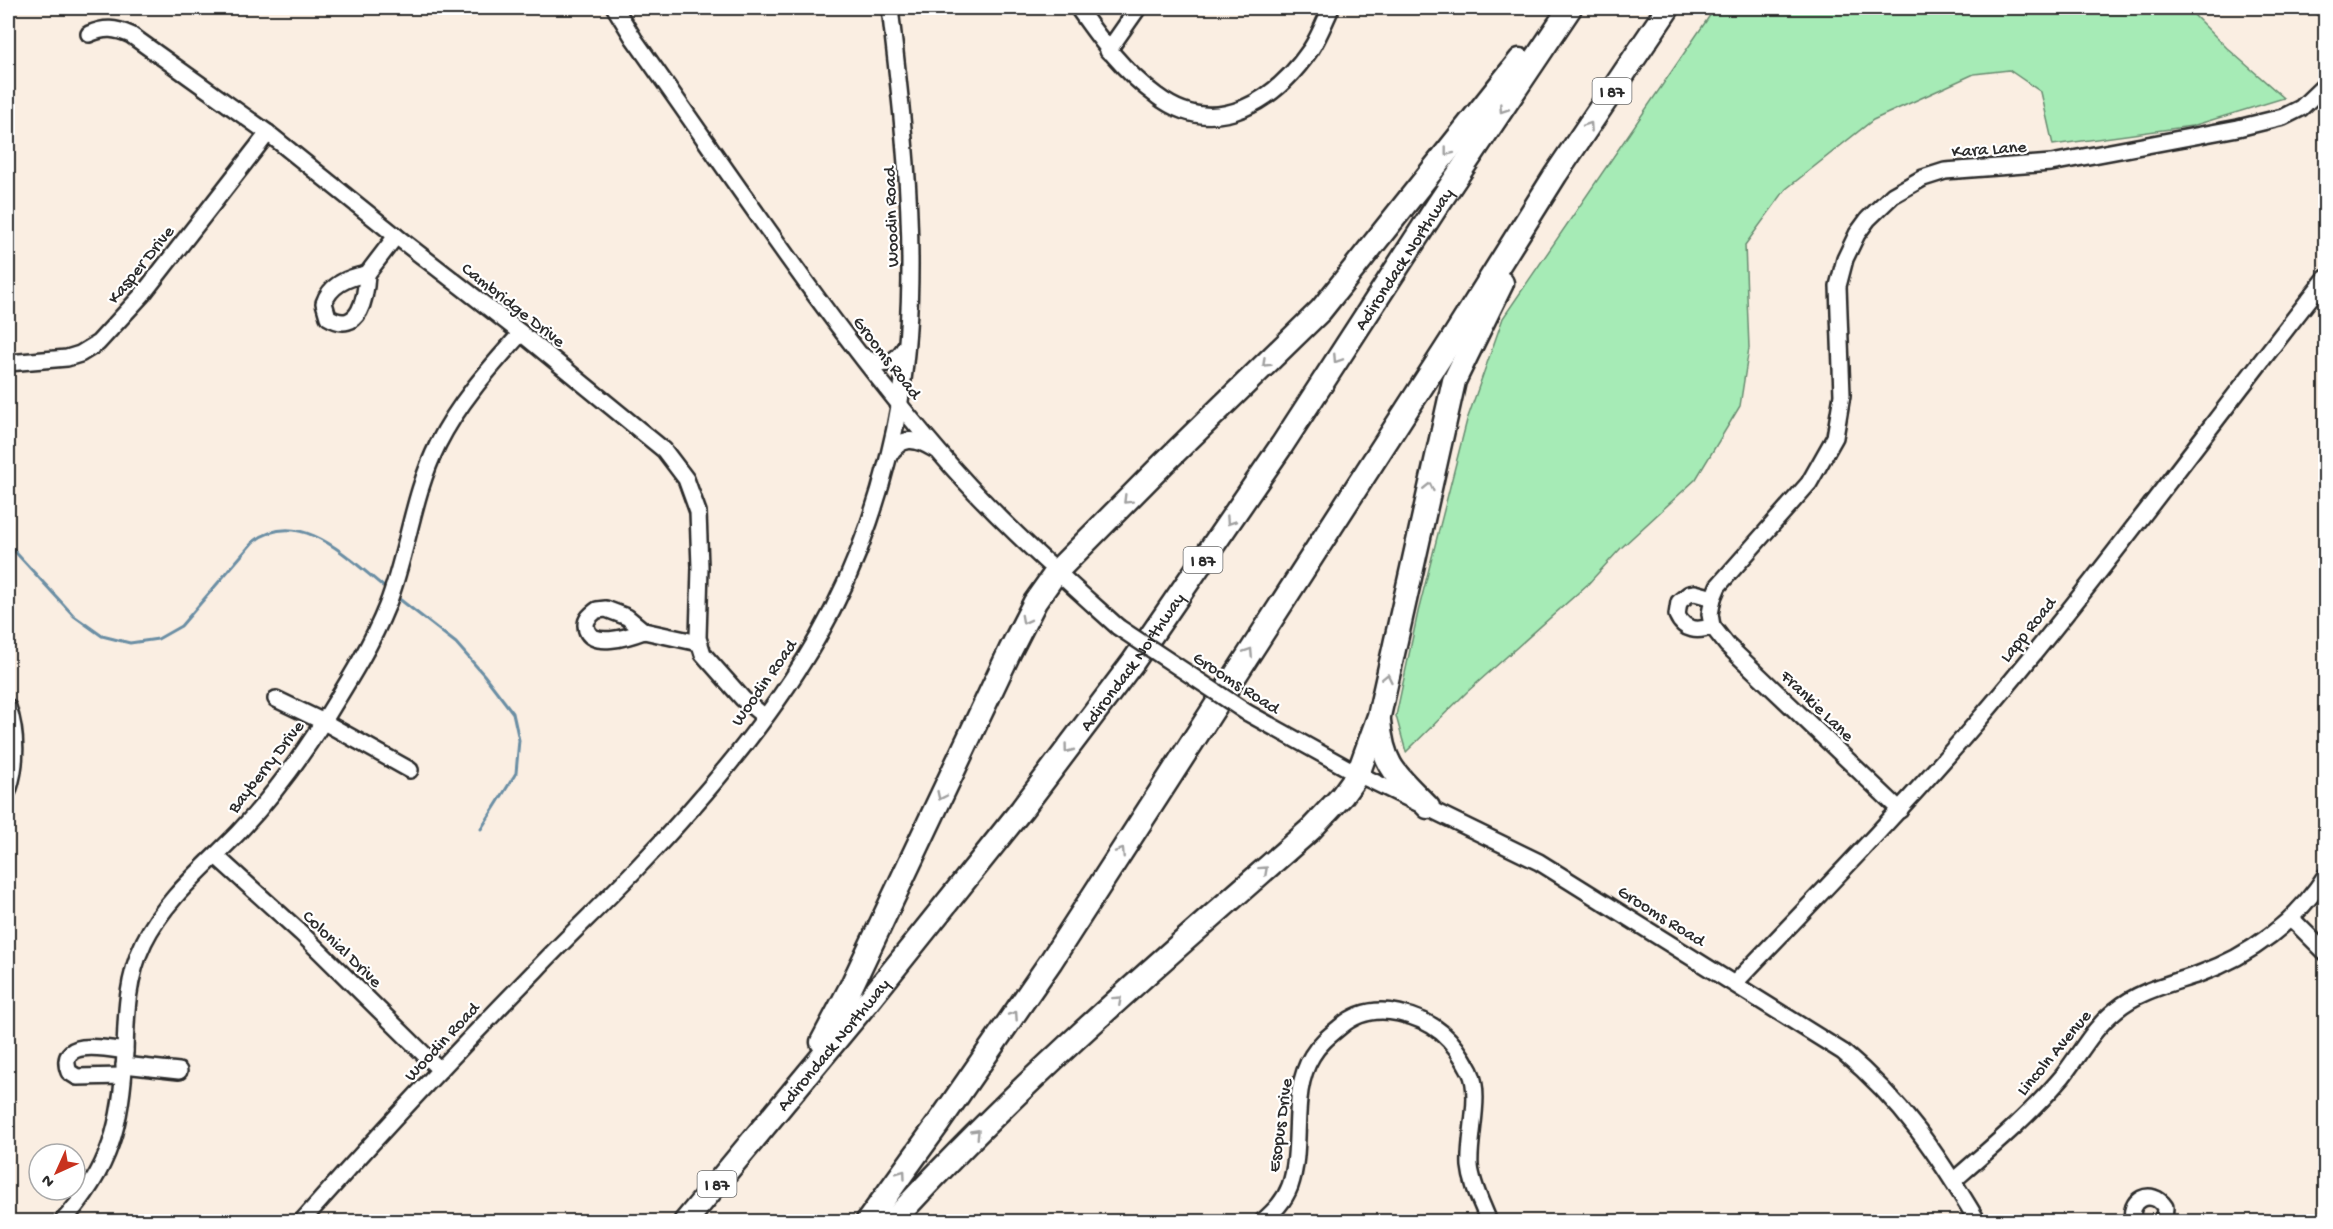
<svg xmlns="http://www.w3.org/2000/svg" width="2333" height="1229" font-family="'Gochi Hand',sans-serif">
<rect width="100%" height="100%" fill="#faeee2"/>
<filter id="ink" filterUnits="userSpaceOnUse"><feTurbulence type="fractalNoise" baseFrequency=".0167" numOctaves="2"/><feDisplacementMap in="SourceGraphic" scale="12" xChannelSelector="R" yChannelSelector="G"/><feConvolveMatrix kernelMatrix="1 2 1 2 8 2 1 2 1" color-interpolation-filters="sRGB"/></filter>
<g filter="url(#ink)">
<path fill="#a6ebb6" stroke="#688b70" stroke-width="1.5" d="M1715,8H2187L2227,48L2284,98L2192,126L2053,145L2041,92L2009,70L1974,74L1873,120L1786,189L1745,245L1749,348L1740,406L1696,479L1621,548L1588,584L1467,692L1406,752L1396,716L1418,612L1467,420L1503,318Z"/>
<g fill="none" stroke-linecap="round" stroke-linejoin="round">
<g stroke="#6b8ea4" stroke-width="3">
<path d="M8,544L74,616L102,636L130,643L158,639L181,626L253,542C300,506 348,558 384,587"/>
<path d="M398,598L456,643L484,675L513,713L519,740L516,773L481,829"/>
</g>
<g stroke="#2b2b2b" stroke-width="20">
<g id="minor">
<path d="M615,8L634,39C733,178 827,322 939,452C993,516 1056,571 1118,627"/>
<path d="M1078,8C1101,41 1124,72 1157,96C1216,141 1276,100 1311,49C1319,37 1325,21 1331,8"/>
<path d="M2323,8L2326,10"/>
<path d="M89,34C105,27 115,28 131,35L268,133L396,236L521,333L664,450L686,479L698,512L700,567L698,638L703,654L743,699L765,717"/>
<path d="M1108,51L1138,8"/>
<path d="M367,274C366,296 360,336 328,317L324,303C330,285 349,277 367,274Z"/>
<path d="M367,274L396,236"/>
<path d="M863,356C882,369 894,365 906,346"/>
<path d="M8,363L67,358L80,354L98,343L142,295L268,133"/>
<path d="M889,456C901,435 916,438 934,449"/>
<path d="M1695,593L1713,598L1710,614L1712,626C1698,632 1684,631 1677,615L1679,602L1689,594Z"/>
<path d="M1713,598L1718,586L1809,483L1835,437L1842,395L1838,286L1845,259L1857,234L1868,219L1893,195L1923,178L1945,171L2051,163L2238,128L2283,117L2301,108L2326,84"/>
<path d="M606,609L627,617L644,631C631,636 587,651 586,625C586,618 592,614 597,610Z"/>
<path d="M1712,626L1727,645L1900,810"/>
<path d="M644,631L699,643"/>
<path d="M276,699L324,722L410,770"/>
<path d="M8,707C17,733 17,765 8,791"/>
<path d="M1246,712L1358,774L1539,862L1843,1052C1903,1102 1938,1155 1978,1222"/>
<path d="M216,856L301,933L440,1070"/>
<path d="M2291,918L2326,953"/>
<path d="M1735,983C1817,897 1900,812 1977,722C2099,579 2209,426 2326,278"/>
<path d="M124,1065L179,1071"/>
<path d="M123,1076L77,1077L69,1072C56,1038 106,1048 125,1051"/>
<path d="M1953,1181C1991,1148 2030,1115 2062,1077C2080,1054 2093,1028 2116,1010C2140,990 2170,984 2199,974C2250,956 2297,921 2326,875"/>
<path d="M62,1222C111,1169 122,1122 125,1052C126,1014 127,977 144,942C165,899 205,867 238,833C271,798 300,759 325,719C348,682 371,646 387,606C408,552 412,496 438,444C459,402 490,368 521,333"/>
<path d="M301,1222C377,1136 456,1052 536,970C569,935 604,903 637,868C702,800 771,719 818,637C858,567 887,480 900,401C921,269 905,138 890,8"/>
<path d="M1262,1222C1274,1211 1284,1202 1290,1186C1304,1146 1289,1093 1312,1056C1319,1044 1329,1036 1340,1027C1357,1012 1376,1008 1399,1013C1435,1021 1453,1038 1470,1071C1482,1095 1468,1138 1470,1166C1472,1186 1482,1203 1489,1222"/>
<path d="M2134,1222C2126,1200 2152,1187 2165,1207L2164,1222"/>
</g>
</g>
<g stroke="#2b2b2b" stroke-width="27">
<g id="highway">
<path d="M1379,721C1383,768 1397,775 1428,807"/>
<path d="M822,1042L851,987L1010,651L1035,602L1057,571L1163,464L1321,310L1520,60"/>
<path id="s1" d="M685,1222L870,999L1022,809L1133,662L1282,445L1437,206L1570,8"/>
<path d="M867,1222L938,1124L1051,961L1453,338L1556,174L1668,8"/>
<path d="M892,1222C1021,1080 1168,955 1311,829L1342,796L1358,774L1379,716L1454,381L1502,283"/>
</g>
</g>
<use href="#minor" stroke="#fff" stroke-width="15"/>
<use href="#highway" stroke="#fff" stroke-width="22"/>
<g stroke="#2b2b2b" stroke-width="20" stroke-linecap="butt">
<path id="minor-bridge" d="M1118,627L1246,712"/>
</g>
<use href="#minor-bridge" stroke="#fff" stroke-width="15"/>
</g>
<defs><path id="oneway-chevron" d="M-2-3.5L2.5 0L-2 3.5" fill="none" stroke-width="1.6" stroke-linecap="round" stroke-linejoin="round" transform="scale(1.5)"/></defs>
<g stroke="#a0a0a0">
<use href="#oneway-chevron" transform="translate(1503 109) rotate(124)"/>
<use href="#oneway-chevron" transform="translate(1589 126) rotate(-56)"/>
<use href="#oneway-chevron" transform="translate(1448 152) rotate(128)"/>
<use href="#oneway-chevron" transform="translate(1337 359) rotate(123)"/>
<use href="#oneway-chevron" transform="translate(1266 363) rotate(136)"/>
<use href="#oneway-chevron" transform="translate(1429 487) rotate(-77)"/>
<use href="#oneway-chevron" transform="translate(1127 500) rotate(135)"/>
<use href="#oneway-chevron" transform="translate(1230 521) rotate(124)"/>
<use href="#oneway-chevron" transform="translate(1025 620) rotate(118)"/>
<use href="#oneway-chevron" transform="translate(1249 652) rotate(-57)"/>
<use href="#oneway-chevron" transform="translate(1387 678) rotate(-78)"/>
<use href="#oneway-chevron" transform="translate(1068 749) rotate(127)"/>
<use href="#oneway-chevron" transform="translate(941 796) rotate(115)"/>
<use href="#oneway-chevron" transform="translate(1121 852) rotate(-57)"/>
<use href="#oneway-chevron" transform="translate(1264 870) rotate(-42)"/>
<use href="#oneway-chevron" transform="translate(1118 1000) rotate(-42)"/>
<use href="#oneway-chevron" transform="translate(1014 1015) rotate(-56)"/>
<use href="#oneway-chevron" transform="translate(976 1133) rotate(-46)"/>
<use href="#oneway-chevron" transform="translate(902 1174) rotate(-54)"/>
</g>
</g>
<g text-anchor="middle" stroke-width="4.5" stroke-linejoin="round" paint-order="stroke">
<g fill="#fff" stroke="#6b6b6b" stroke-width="1.5">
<rect x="1592.5" y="78" width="39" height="26" rx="4.5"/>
<rect x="1183.5" y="547" width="39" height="26" rx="4.5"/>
<rect x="697.5" y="1171" width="39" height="26" rx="4.5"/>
</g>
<g font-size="16" font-weight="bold" fill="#2b2b2b">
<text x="1612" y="97">I 87</text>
<text x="1203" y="566">I 87</text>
<text x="717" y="1190">I 87</text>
</g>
<g font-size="18" fill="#2b2b2b" stroke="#fff">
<text transform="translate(1989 148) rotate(-4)" y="6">Kara Lane</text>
<text transform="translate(890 217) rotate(-92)" y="6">Woodin Road</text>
<text dy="6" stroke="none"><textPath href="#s1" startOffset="1203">Adirondack Northway</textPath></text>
<text transform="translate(140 264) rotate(-51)" y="6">Kasper Drive</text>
<text transform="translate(514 304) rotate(38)" y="6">Cambridge Drive</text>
<text transform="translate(888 357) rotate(52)" y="6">Grooms Road</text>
<text transform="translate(2027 629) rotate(-51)" y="6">Lapp Road</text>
<text dy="6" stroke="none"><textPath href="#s1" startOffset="717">Adirondack Northway</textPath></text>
<text transform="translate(763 682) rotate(-55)" y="6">Woodin Road</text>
<text transform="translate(1237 682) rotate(33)" y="6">Grooms Road</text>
<text transform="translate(1818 705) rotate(44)" y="6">Frankie Lane</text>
<text transform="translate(265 766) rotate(-52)" y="6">Bayberry Drive</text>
<text transform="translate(1662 915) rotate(32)" y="6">Grooms Road</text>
<text transform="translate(343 948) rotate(44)" y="6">Colonial Drive</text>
<text transform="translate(441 1041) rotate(-47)" y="6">Woodin Road</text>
<text dy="6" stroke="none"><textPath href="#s1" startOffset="231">Adirondack Northway</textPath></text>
<text transform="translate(2053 1052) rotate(-50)" y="6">Lincoln Avenue</text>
<text transform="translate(1279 1125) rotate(-82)" y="6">Esopus Drive</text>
</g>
</g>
<rect width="2333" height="1229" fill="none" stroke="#fff" stroke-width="30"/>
<rect x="15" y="15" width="2303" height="1199" fill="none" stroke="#2b2b2b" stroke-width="2" filter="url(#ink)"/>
<g transform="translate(57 1172) rotate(225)"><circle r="28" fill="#ffffff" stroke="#aaaaaa" stroke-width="1.5"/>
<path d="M0-4.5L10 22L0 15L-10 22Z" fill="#c8321e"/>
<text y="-9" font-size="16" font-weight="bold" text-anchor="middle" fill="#2b2b2b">N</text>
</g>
</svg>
